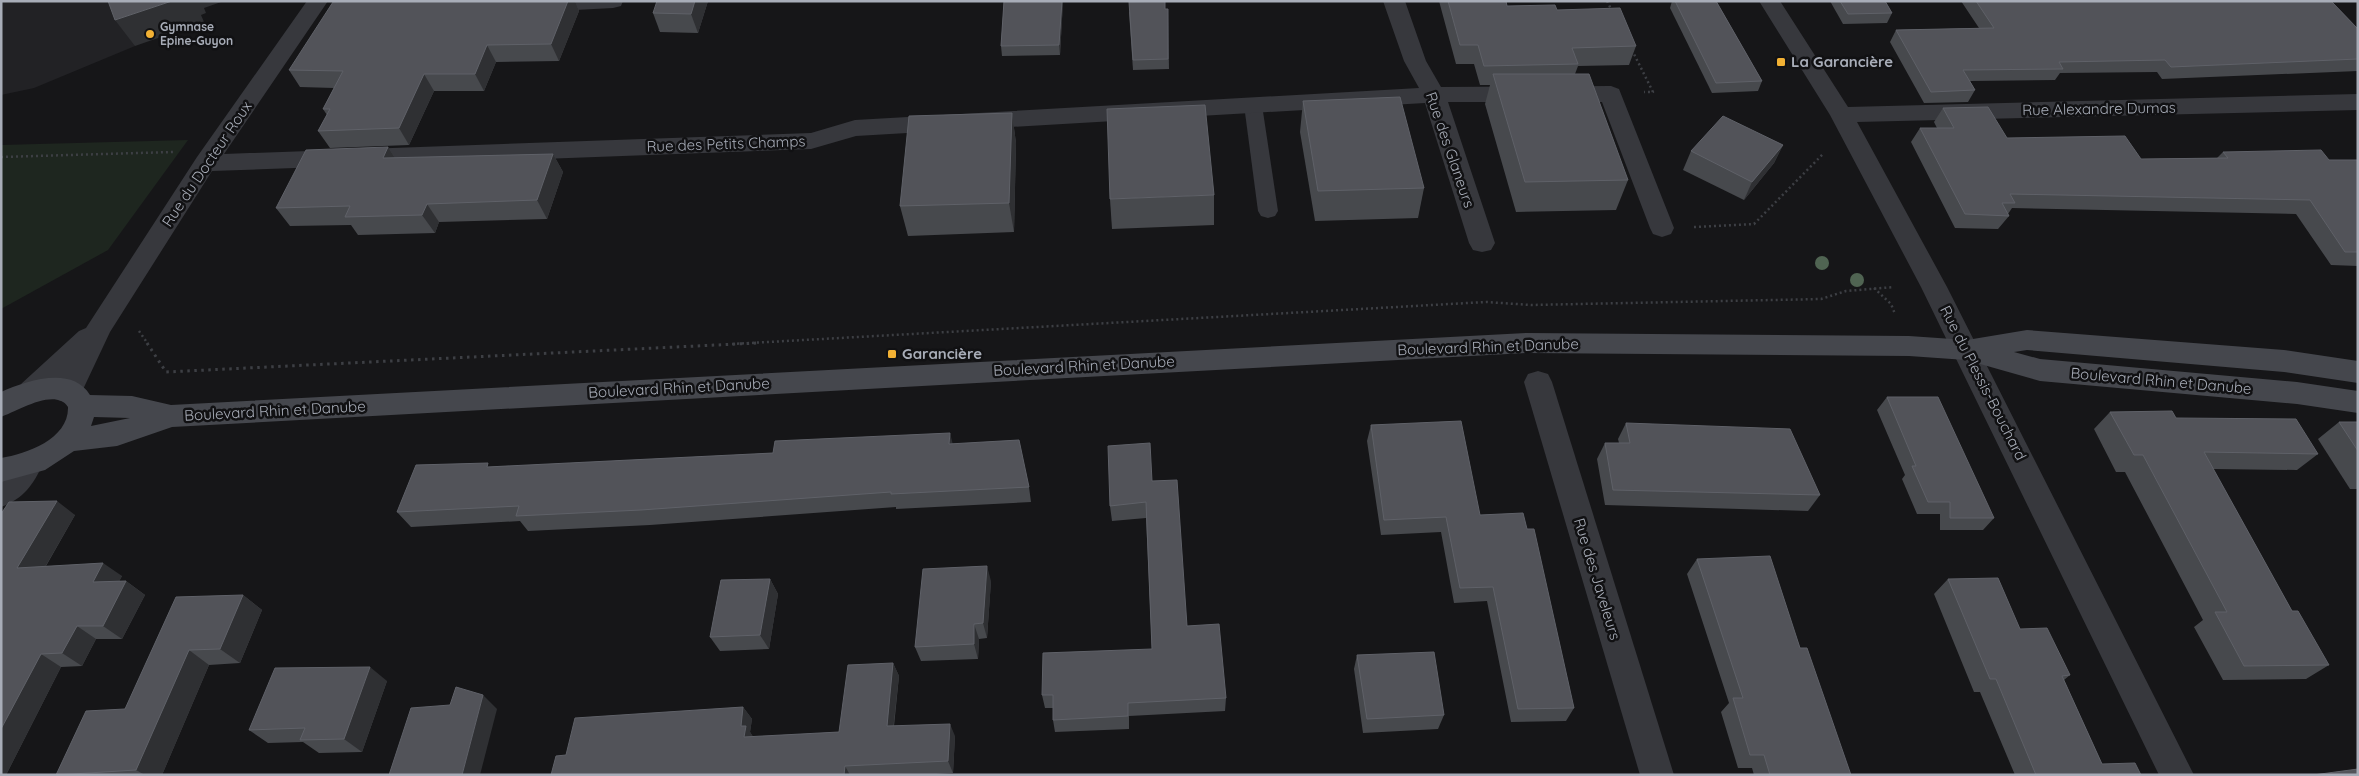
<svg xmlns="http://www.w3.org/2000/svg" width="2359" height="776" font-family="Quicksand,sans-serif">
  <rect width="100%" height="100%" fill="#161618"/>
  <path fill="#222225" d="M1,1H118L135,46L34,88L1,95Z"/>
  <path fill="#1e261f" d="M188,140L108,250L1,309V145Z"/>
  <g fill="none" stroke-linecap="round" stroke-linejoin="round">
    <g stroke="#3d3f44" stroke-width="2.5" stroke-dasharray="2 3" stroke-linecap="butt">
      <path d="M1607,1L1612,11"/>
      <path d="M1632,50L1653,92H1644"/>
      <path d="M1,157L173,152"/>
      <path d="M1694,227L1754,224L1823,154"/>
      <path d="M1874,288L1891,304L1895,314"/>
      <path d="M139,331L148,344"/>
      <path d="M732,344L1486,302L1531,305L1821,299L1846,291L1894,287"/>
    </g>
    <path stroke="#3d3f44" stroke-width="3" stroke-dasharray="2.5 4.5" stroke-linecap="butt" d="M147,343L166,372L757,343"/>
    <path fill="#37383d" fill-rule="evenodd" d="M1253,99L1260,101L1262,105L1278,211L1275,216L1268,218L1261,216L1258,211L1244,105L1246,101Z"/>
    <g fill="#37383d" fill-rule="evenodd">
      <path d="M307,1H328L224,154L811,133L855,120L1419,88L1404,61L1383,1H1405L1426,61L1441,87L1611,86L1619,89L1674,228L1671,234L1662,237L1653,234L1650,228L1602,102H1448L1495,243L1491,250L1482,252L1473,250L1469,243L1425,103L856,136L811,149L212,171L110,332L78,400L68,403L58,400L54,392L59,382C47,394 39,406 21,400L17,392L21,384L79,331L86,328L197,157Z"/>
      <path d="M529,1H623L621,6L613,8L537,12L529,10L526,5Z"/>
      <path d="M1759,1H1780L1848,107L2358,94V110L1857,122L1947,287L2194,775H2159L1921,287L1830,115Z"/>
      <path d="M1538,371L1548,374L1552,382L1674,775H1640L1524,382L1528,374Z"/>
      <path d="M29,452L39,456L43,464C33,485 23,499 1,507V480L19,456Z"/>
    </g>
    <path fill="#45474d" fill-rule="evenodd" d="M2027,330L2284,350L2358,361V383L2284,372L2027,350L2014,352L2040,359L2297,382L2358,391V413L2297,404L2040,381L1966,360L1909,356L1526,353L172,427L117,446L74,451L45,470L1,482V458C27,454 69,439 68,407C55,387 16,412 1,417V392C26,381 72,365 90,395L132,396L171,405L1526,333L1909,336L1967,340ZM94,417L130,418L91,426Z"/>
  </g>
  <g fill="#506452">
    <circle cx="1822" cy="263" r="7"/>
    <circle cx="1857" cy="280" r="7"/>
  </g>
  <g fill="#47494d">
    <path d="M350,1H575L579,11L559,61L496,62L484,91H434L409,145L330,148L318,131L327,115L323,109L334,88L300,87L289,70Z"/>
    <path d="M708,1L698,33L660,32L653,13Z"/>
    <path d="M1004,1H1063L1060,55L1002,56L1001,46Z"/>
    <path d="M1439,1H1506L1507,6L1557,10L1636,46L1629,65L1578,66L1575,74L1628,180L1616,210L1516,212L1485,104L1490,85H1480L1474,64H1456Z"/>
    <path d="M1672,1H1716L1762,81L1758,91L1712,93L1670,8Z"/>
    <path d="M1830,1H1885L1892,13L1887,23L1843,24Z"/>
    <path d="M1961,1H2331L2358,29V71L2162,79L2157,72L2060,73L2055,80L1970,81L1975,90L1968,102L1924,103L1890,42L1896,30L1979,28Z"/>
    <path d="M1168,9L1169,69L1133,70L1129,12Z"/>
    <path d="M1303,101L1424,188L1418,218L1315,221L1300,132Z"/>
    <path d="M1943,108L2007,138L2141,159L2217,158L2223,152L2329,160H2358V266L2331,265L2296,214L2012,208L2008,214L2009,216L1998,229L1955,228L1911,142L1920,128H1937L1934,122Z"/>
    <path d="M1012,113L1016,143L1014,232L908,236L900,206Z"/>
    <path d="M1783,145L1774,163L1744,200L1683,170L1691,151Z"/>
    <path d="M388,147L395,158L553,154L563,172L547,219L439,222L435,233L358,235L351,225L290,226L276,208Z"/>
    <path d="M1214,195V225L1112,229L1110,199Z"/>
    <path d="M1887,397L1994,518L1983,530H1940V514H1917L1902,479L1905,475L1877,410Z"/>
    <path d="M2110,412L2176,418L2318,454L2297,470L2213,469L2292,611L2329,665L2306,679L2223,680L2194,627L2203,620L2125,472H2116L2094,429Z"/>
    <path d="M2339,422H2358V489H2350L2318,439Z"/>
    <path d="M1626,423L1820,495L1808,511L1605,505L1597,459L1605,443H1619L1618,439Z"/>
    <path d="M1371,425L1480,515L1574,708L1566,721L1511,722L1487,601L1454,603L1441,532L1381,535L1367,441Z"/>
    <path d="M952,444L1029,487L1031,502L896,509V507L650,525L528,531L520,521L411,527L397,512L491,467Z"/>
    <path d="M1152,481L1187,626L1226,698L1225,711L1129,716V729L1055,732L1053,720V708H1045L1042,695L1152,649L1146,518L1112,521L1110,506Z"/>
    <path d="M9,502L75,515L46,566L122,576L119,581H126L145,595L122,639H96L82,666L61,667L6,775Z"/>
    <path d="M1697,559L1800,648L1851,775H1754L1752,768H1738L1721,712L1729,703L1687,574Z"/>
    <path d="M770,579L778,594L769,649L720,651L710,637Z"/>
    <path d="M1948,579L2020,629L2070,675L2064,680L2102,764L2141,775H2015L1980,692H1974L1934,594Z"/>
    <path d="M991,581L987,638L979,639L978,659L921,661L915,647Z"/>
    <path d="M243,595L262,610L240,663L209,665L162,775H56Z"/>
    <path d="M1357,655L1444,715L1438,729L1363,733L1354,669Z"/>
    <path d="M893,663L899,676L894,726L955,736L953,773L920,775H551L566,755L743,707L752,719L750,732L753,737L839,732Z"/>
    <path d="M387,681L362,752L319,753L303,742L268,743L249,730Z"/>
  </g>
  <g fill="#2f3033">
    <path d="M172,1H224L204,8L206,13L201,15L204,22L135,46L115,20Z"/>
    <path d="M568,1H575L579,11L559,61L551,44Z"/>
    <path d="M695,1H708L698,33L691,14Z"/>
    <path d="M1062,1H1063L1060,55L1059,45Z"/>
    <path d="M487,45L496,62L484,91L475,74Z"/>
    <path d="M424,74L434,91L409,145L399,128Z"/>
    <path d="M1012,113L1016,143L1014,232L1009,203Z"/>
    <path d="M1783,145L1774,163L1744,200L1752,182Z"/>
    <path d="M388,147L400,166L383,158Z"/>
    <path d="M553,154L563,172L547,219L537,200Z"/>
    <path d="M427,204L439,222L435,233L422,215Z"/>
    <path d="M950,433L954,449L949,444Z"/>
    <path d="M57,501L75,515L37,581L17,568Z"/>
    <path d="M103,563L122,576L112,596L93,582Z"/>
    <path d="M987,566L991,581L987,638L983,623Z"/>
    <path d="M770,579L778,594L769,649L760,635Z"/>
    <path d="M126,581L145,595L122,639L103,626Z"/>
    <path d="M243,595L262,610L240,663L220,649Z"/>
    <path d="M974,624L979,639L978,659L974,644Z"/>
    <path d="M77,626L96,639L82,666L62,653Z"/>
    <path d="M189,650L209,665L162,775H145L136,770Z"/>
    <path d="M41,654L61,667L6,775H1V729Z"/>
    <path d="M893,663L899,676L892,739L887,726Z"/>
    <path d="M370,667L387,681L362,752L344,739Z"/>
    <path d="M483,695L497,709L480,775H462Z"/>
    <path d="M743,707L752,719L750,732L754,738L744,737L741,726Z"/>
    <path d="M950,724L955,736L953,773L948,761Z"/>
    <path d="M845,766L850,775H844Z"/>
  </g>
  <g fill="#525359" stroke="#5f6168">
    <path d="M108,1H172L115,20Z"/>
    <path d="M350,1H568L551,44L487,45L475,74H424L399,128L318,131L330,109H323L343,71L289,70L333,2Z"/>
    <path d="M657,1H695L691,14L653,13Z"/>
    <path d="M1004,1H1062L1059,45L1001,46Z"/>
    <path d="M1165,1V9H1168V59L1133,60L1129,2Z"/>
    <path d="M1448,1H1506L1507,6L1555,5L1557,10L1620,8L1636,46L1572,48L1578,64L1484,66L1478,45H1460Z"/>
    <path d="M1675,1H1716L1762,81L1716,83Z"/>
    <path d="M1840,1H1885L1892,13L1848,14Z"/>
    <path d="M1976,1H2331L2358,29V59L2171,67L2165,60L2059,62L2063,69L1963,70L1975,90L1931,92L1896,30L1994,28Z"/>
    <path d="M1493,74H1589L1628,180L1525,182Z"/>
    <path d="M1400,97L1424,188L1318,191L1303,101Z"/>
    <path d="M1205,105L1214,195L1110,199L1107,109Z"/>
    <path d="M1988,107L2007,138L2125,136L2141,159L2228,158L2223,152L2321,150L2329,160H2358V252H2345L2310,200L2010,194L2015,203H2002L2009,216L1965,214L1920,128H1954L1943,108Z"/>
    <path d="M1012,113L1009,203L900,206L909,116Z"/>
    <path d="M1723,116L1783,145L1752,182L1691,151Z"/>
    <path d="M388,147L383,158L553,154L537,200L427,204L422,215L345,217L350,206L276,208L306,150Z"/>
    <path d="M1887,397H1938L1994,518H1950V502H1928L1912,466H1916Z"/>
    <path d="M2172,411L2176,418L2296,419L2318,454L2204,452L2292,611H2298L2329,665L2244,666L2215,612H2227L2143,455H2134L2110,412Z"/>
    <path d="M1461,421L1480,515L1523,513L1527,529H1534L1574,708L1518,709L1493,587L1460,588L1446,517L1384,520L1371,425Z"/>
    <path d="M2339,422H2358V451Z"/>
    <path d="M1626,423L1790,429L1820,495L1613,490L1605,443H1630Z"/>
    <path d="M950,433L949,444L1019,440L1029,487L891,494V492L641,510L516,516L519,506L397,512L416,465L488,463L487,467L773,453L775,441Z"/>
    <path d="M1150,443L1152,481L1177,480L1187,626L1219,624L1226,698L1128,703V716L1053,720V695H1042L1043,653L1152,649L1146,502L1110,506L1108,446Z"/>
    <path d="M57,501L17,568L103,563L93,582L126,581L103,626H77L62,653L41,654L1,729V514L9,502Z"/>
    <path d="M1770,556L1800,648H1807L1851,775H1770L1764,755H1750L1733,698H1743L1697,559Z"/>
    <path d="M987,566L983,623L974,624V644L915,647L923,569Z"/>
    <path d="M1998,578L2020,629L2047,628L2070,675L2062,676L2102,764L2135,763L2141,775H2036L1996,679H1990L1948,579Z"/>
    <path d="M770,579L760,635L710,637L721,580Z"/>
    <path d="M243,595L220,649L189,650L136,770L56,775L86,711L125,709L176,597Z"/>
    <path d="M1434,652L1444,715L1367,719L1357,655Z"/>
    <path d="M893,663L887,726L950,724L948,761L845,766L844,775H551L556,756L566,755L575,718L743,707L741,726H746L744,737L839,732L848,665Z"/>
    <path d="M370,667L344,739L300,740L305,728L249,730L275,668Z"/>
    <path d="M456,687L483,695L462,775H389L411,708L450,705Z"/>
    <path d="M2358,769V775H2313Z"/>
  </g>
  <g fill="#f2b134" stroke="#111113" stroke-width="2">
    <circle cx="150" cy="34" r="5"/>
    <rect x="1776" y="57" width="10" height="10" rx="2.5"/>
    <rect x="887" y="349" width="10" height="10" rx="2.5"/>
  </g>
  <g text-anchor="middle" stroke-width="5" stroke-linejoin="round" paint-order="stroke">
    <g font-size="12" font-weight="bold" fill="#a8adb8" stroke="#111113" text-anchor="start">
      <text x="160" y="31">Gymnase<tspan x="160" dy="14">Epine-Guyon</tspan></text>
    </g>
    <g font-size="15" font-weight="bold" fill="#a8adb8" stroke="#111113" text-anchor="start">
      <text x="1791" y="67">La Garancière</text>
      <text x="902" y="359">Garancière</text>
    </g>
    <g font-size="15" fill="#a8adb8" stroke="#111113">
      <text transform="translate(2099 109) rotate(-1)" y="5">Rue Alexandre Dumas</text>
      <text transform="translate(726 144) rotate(-2)" y="5">Rue des Petits Champs</text>
      <text transform="translate(1450 150) rotate(71)" y="5">Rue des Glaneurs</text>
      <text transform="translate(207 164) rotate(-56)" y="5">Rue du Docteur Roux</text>
      <text transform="translate(1488 347) rotate(-2)" y="5">Boulevard Rhin et Danube</text>
      <text transform="translate(1084 366) rotate(-3)" y="5">Boulevard Rhin et Danube</text>
      <text transform="translate(2161 381) rotate(5)" y="5">Boulevard Rhin et Danube</text>
      <text transform="translate(1983 383) rotate(63)" y="5">Rue du Plessis-Bouchard</text>
      <text transform="translate(679 388) rotate(-3)" y="5">Boulevard Rhin et Danube</text>
      <text transform="translate(275 411) rotate(-3)" y="5">Boulevard Rhin et Danube</text>
      <text transform="translate(1597 579) rotate(73)" y="5">Rue des Javeleurs</text>
    </g>
  </g>
  <rect width="2359" height="776" fill="none" stroke="#a8adb8" stroke-width="5"/>
</svg>
